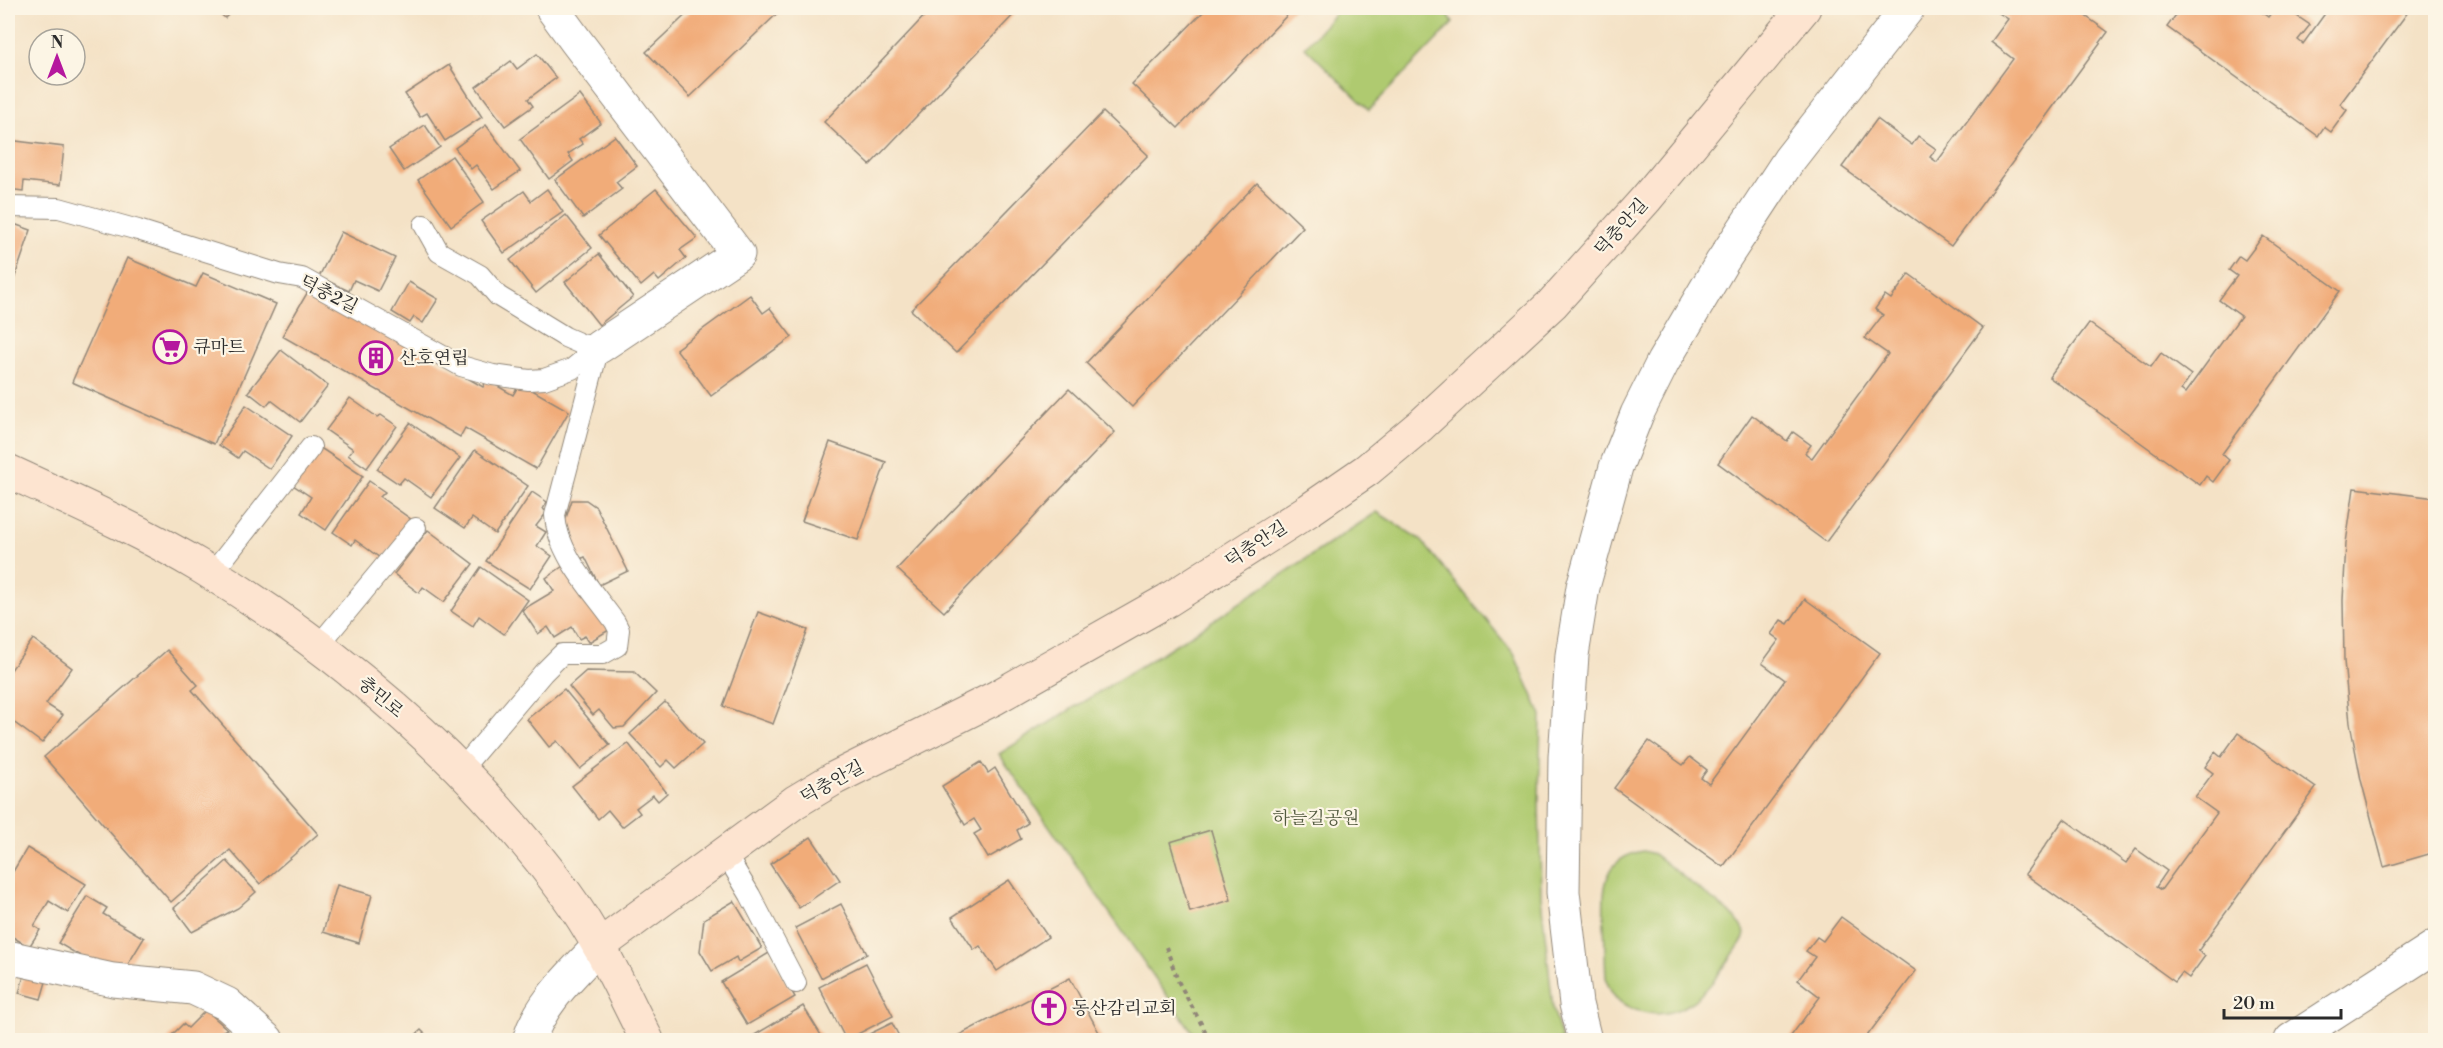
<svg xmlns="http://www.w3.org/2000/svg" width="2443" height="1048" font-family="'Libre Bodoni','Noto Serif KR',serif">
  <rect width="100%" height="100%" fill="#fcf5e5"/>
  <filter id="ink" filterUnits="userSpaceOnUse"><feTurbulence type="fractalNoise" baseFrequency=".0167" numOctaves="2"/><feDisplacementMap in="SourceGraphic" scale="12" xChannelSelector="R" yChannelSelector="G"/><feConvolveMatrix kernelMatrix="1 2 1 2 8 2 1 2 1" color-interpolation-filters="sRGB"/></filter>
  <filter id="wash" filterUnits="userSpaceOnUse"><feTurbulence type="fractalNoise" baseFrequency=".008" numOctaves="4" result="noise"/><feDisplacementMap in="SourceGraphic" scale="24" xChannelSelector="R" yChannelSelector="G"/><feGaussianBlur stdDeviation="1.35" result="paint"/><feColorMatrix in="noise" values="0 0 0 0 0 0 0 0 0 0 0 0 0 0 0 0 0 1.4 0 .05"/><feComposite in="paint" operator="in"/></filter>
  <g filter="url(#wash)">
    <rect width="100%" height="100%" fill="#f4e2c6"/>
    <g fill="#afca70" stroke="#6d7a4e" stroke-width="1.5">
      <path d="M1340,8H1444L1453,23L1369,110L1305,47Z"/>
      <path d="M1377,512L1421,540L1514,654L1541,715L1539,801L1541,897L1553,1008L1562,1040H1198L999,754L1194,633Z"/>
      <path d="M1643,851L1654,854L1736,918L1745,934L1743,940C1716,977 1690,1028 1636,1010C1619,1004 1610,995 1606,978C1605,960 1605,943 1604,925C1603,891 1601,858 1643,851Z"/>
    </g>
    <g id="blocks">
      <g fill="#f1ac79">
        <path d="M214,8H235L225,18Z"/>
        <path d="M693,8H783L690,97L646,52Z"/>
        <path d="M932,8H1020L870,165L824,122Z"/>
        <path d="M1207,8H1294L1178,128L1132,84Z"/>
        <path d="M2003,8H2074L2108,32L1951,246L1842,167L1877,119L1912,145L1918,136L1936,149L1930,157L1937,162L2013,59L1991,42L2008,19L1999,13Z"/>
        <path d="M2181,8H2256L2268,17L2275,8H2285L2310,25L2298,40L2303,44L2329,8H2411L2340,104L2347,110L2331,132L2324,127L2318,136L2167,27Z"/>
        <path d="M537,54L556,78L528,99L533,106L505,126L476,87L511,61L517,69Z"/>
        <path d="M449,65L482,117L445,141L427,113L420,117L405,94Z"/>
        <path d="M580,95L601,123L579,139L583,144L568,154L573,161L549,179L520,139Z"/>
        <path d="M1103,112L1148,155L956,353L911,310Z"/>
        <path d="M425,125L440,147L404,171L389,149Z"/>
        <path d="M486,125L520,171L494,189L476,165L471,169L455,148Z"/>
        <path d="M615,136L637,166L616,182L622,189L583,218L555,180Z"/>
        <path d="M8,140L64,147L60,185L24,181L23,191L8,189Z"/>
        <path d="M452,156L484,202L451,226L418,180Z"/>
        <path d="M1257,183L1303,227L1132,407L1086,363Z"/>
        <path d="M547,189L563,212L504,253L481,221L524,191L531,201Z"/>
        <path d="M656,189L697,238L680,250L686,258L659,281L654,275L641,286L599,235Z"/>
        <path d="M566,215L592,248L536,293L510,260Z"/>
        <path d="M11,223L31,230L8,297V224Z"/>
        <path d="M341,232L395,258L378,291L354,280L349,291L319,277Z"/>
        <path d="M2263,236L2340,291L2222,454L2229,460L2213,482L2206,476L2200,485L2049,377L2089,323L2151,367L2161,353L2191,375L2181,390L2185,393L2241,316L2219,300L2237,276L2229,270L2239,256L2245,260Z"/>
        <path d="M599,254L633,297L599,325L565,282Z"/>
        <path d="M127,258L196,287L203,273L276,304L214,444L72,382Z"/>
        <path d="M1909,274L1983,328L1826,542L1718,463L1752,415L1787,441L1793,432L1811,445L1805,453L1812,458L1888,354L1865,338L1883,315L1875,309L1885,295L1891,299Z"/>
        <path d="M409,282L438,299L423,323L414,317L410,323L392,312Z"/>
        <path d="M310,288L483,387L487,380L513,395L520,383L569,411L536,469L465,428L460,437L282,336Z"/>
        <path d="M750,295L763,313L770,308L792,337L711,396L676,349Z"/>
        <path d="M281,350L328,386L300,422L271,400L266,406L248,392Z"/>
        <path d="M1069,389L1115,432L944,612L897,569Z"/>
        <path d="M350,398L377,417L381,415L397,426L367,468L348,455L353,449L326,430Z"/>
        <path d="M246,405L292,436L270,469L243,451L238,458L219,445Z"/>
        <path d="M410,423L460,458L431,497L404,478L399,484L377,469Z"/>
        <path d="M830,442L886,462L858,540L802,521Z"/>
        <path d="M319,447L363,476L326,530L301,513L311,497L293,485Z"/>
        <path d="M475,450L528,486L495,534L472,518L465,528L435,508Z"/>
        <path d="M369,481L385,492L380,497L412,520L383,560L355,540L352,545L333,532Z"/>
        <path d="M2354,488L2436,498V852L2384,867L2361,780L2350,723L2344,661L2343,600L2346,543Z"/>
        <path d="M532,492L547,502L543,509L547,512L536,526L546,532L537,546L552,556L530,589L486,561Z"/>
        <path d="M572,500H586L596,507L628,571L599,585L585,557L580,559L564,524Z"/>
        <path d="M428,530L473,564L444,602L423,587L419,593L394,574Z"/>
        <path d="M566,564L609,630L589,642L585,636L579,639L572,627L555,638L548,627L538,634L522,610L554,591L546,578Z"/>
        <path d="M481,567L528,600L504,634L479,616L473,626L451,611Z"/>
        <path d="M1805,599L1880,653L1723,867L1614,788L1649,741L1683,765L1690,757L1707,770L1701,778L1709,784L1785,680L1762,663L1779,640L1771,634L1781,620L1788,624Z"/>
        <path d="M758,612L808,630L773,724L723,706Z"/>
        <path d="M33,639L72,668L46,704L63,715L42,743L8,718V674Z"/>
        <path d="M167,650L198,685L192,690L318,834L260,884L230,850L171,902L44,757Z"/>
        <path d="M586,671L634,672L656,693L624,727L614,728L599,710L593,715L569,686Z"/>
        <path d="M564,689L610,745L580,769L557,741L549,747L527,719Z"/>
        <path d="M665,702L703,744L676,768L668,760L661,767L630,734Z"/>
        <path d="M2238,733L2316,788L2198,951L2205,956L2189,978L2182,973L2175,982L2025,874L2064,819L2126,863L2136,849L2167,871L2156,887L2161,890L2217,813L2195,797L2213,773L2205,767L2215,752L2221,757Z"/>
        <path d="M628,743L667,793L658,801L653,795L636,808L640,813L622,827L608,810L598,819L572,786Z"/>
        <path d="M981,762L988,773L995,768L1028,823L1017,830L1021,839L988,858L974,834L981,830L974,819L965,825L942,786Z"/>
        <path d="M1211,830L1231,900L1190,912L1170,842Z"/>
        <path d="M811,837L840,880L799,908L770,864Z"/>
        <path d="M27,848L86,884L68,913L49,901L34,926L40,930L29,947L8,934V880Z"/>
        <path d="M227,861L256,892L238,908L192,932L174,908Z"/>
        <path d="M1009,880L1048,937L997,971L980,946L974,950L952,917Z"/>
        <path d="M337,885L372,895L359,943L323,932Z"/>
        <path d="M87,896L107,908L103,914L144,938L127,966L94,964L58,943Z"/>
        <path d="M734,901L762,948L738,962L736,957L712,971L700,951L704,919Z"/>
        <path d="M841,904L867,954L821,978L795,928Z"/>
        <path d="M1841,917L1916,971L1864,1040H1788L1820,997L1798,980L1815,957L1806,951L1817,937L1823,941Z"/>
        <path d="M769,953L795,997L747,1025L721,982Z"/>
        <path d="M866,963L893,1016L846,1040L819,987Z"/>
        <path d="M24,976L46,982L41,999L19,993Z"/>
        <path d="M1070,978L1103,1040H957L955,1037Z"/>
        <path d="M803,1006L824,1040H756L753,1036Z"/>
        <path d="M206,1010L227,1029L221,1032L230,1040H167L183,1024L188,1028Z"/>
        <path d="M892,1023L901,1040H857Z"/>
        <path d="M421,1030L431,1040H410Z"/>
      </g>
    </g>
  </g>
  <g filter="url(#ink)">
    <use href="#blocks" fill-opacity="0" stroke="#908678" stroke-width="1.5"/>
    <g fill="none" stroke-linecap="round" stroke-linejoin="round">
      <g stroke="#908678" stroke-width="22">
        <g id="lane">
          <path d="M8,207L59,208L138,230L279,274L302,278L461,366L493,375L529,380L544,379L572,369L599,347"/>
          <path d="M424,225L439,252L480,275L498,296L565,337L581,344L599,347"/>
          <path d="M212,574L311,447"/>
          <path d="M319,645L416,528"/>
          <path d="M460,771L543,673L562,654H603L617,646L619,630L615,622C593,591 557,554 555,515L599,347"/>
          <path d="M725,853L750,895L796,983"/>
        </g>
      </g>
      <g stroke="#908678" stroke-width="35">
        <g id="street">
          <path d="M552,8L576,41L738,254L599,347"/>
          <path d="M8,957L113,980L193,988L227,1004L267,1040"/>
          <path d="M529,1040C541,1002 572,975 599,946"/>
          <path d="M1585,1040L1576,1004L1563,892L1565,757L1572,655L1583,587L1616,467L1637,414L1663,362L1722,262L1789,160L1908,8"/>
          <path d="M2291,1040L2436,946"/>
        </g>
      </g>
      <g stroke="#908678" stroke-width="35">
        <g id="secondary">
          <path d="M8,471C73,501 141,531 203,568C342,653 469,761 566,894C599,939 622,991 647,1040"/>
          <path d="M599,946L795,802L835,778L995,698L1168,600L1309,510L1367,470L1421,425L1552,304L1646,199L1804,8"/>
        </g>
      </g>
      <path stroke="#908678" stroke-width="4" stroke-dasharray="4.5 4.5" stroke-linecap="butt" d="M1166,947L1178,981L1210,1040"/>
      <use href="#lane" stroke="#fff" stroke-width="20"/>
      <use href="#street" stroke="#fff" stroke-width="33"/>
      <use href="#secondary" stroke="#fde4d0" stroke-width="33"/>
    </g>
  </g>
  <defs>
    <g id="supermarket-ring" transform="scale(1.725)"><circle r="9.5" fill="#fcf5e5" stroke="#b5179e" stroke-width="1.5"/><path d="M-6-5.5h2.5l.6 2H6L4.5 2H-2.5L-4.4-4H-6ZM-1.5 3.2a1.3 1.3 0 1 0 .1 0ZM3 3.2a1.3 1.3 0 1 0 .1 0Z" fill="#b5179e"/></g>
    <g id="building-ring" transform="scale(1.725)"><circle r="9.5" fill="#fcf5e5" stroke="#b5179e" stroke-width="1.5"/><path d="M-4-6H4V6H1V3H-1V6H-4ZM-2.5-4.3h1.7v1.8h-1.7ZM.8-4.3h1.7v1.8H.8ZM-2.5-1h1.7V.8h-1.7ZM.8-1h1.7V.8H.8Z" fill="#b5179e"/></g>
    <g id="church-ring" transform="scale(1.725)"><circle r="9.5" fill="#fcf5e5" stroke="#b5179e" stroke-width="1.5"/><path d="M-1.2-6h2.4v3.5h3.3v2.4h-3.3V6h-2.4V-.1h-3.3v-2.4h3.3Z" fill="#b5179e"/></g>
  </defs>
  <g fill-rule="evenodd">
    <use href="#supermarket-ring" x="170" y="347"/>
    <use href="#building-ring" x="376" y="358"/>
    <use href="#church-ring" x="1049" y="1008"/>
  </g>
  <g text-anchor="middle" stroke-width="4.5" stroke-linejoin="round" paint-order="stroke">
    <g font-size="18" fill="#2b2b2b" stroke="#fcf5e5">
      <text transform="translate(1621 227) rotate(-48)" y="6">덕충안길</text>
      <text transform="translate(329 294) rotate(27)" y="6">덕충2길</text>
      <text transform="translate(1256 544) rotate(-33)" y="6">덕충안길</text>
      <text transform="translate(381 697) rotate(40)" y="6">충민로</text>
      <text transform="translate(832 782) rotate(-29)" y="6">덕충안길</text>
    </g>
    <g font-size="18" fill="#2b2b2b" stroke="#fcf5e5" text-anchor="start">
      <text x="193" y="353">큐마트</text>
      <text x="399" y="364">산호연립</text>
      <text x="1072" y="1014">동산감리교회</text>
    </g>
    <g font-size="18" fill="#535b40" stroke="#fcf5e5">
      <text x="1316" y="824">하늘길공원</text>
    </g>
  </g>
  <rect width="2443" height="1048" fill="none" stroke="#fcf5e5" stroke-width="30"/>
  <g transform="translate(57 57)"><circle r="28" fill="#fcf5e5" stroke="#a8a49b" stroke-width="1.5"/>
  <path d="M0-4.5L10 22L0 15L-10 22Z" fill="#b5179e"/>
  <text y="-9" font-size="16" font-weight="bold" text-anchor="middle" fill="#2b2b2b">N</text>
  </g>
  <path d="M2224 1009v9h117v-9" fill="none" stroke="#2b2b2b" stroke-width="3"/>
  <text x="2233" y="1009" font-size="18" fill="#2b2b2b" stroke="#fcf5e5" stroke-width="4.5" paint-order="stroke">20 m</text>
</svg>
